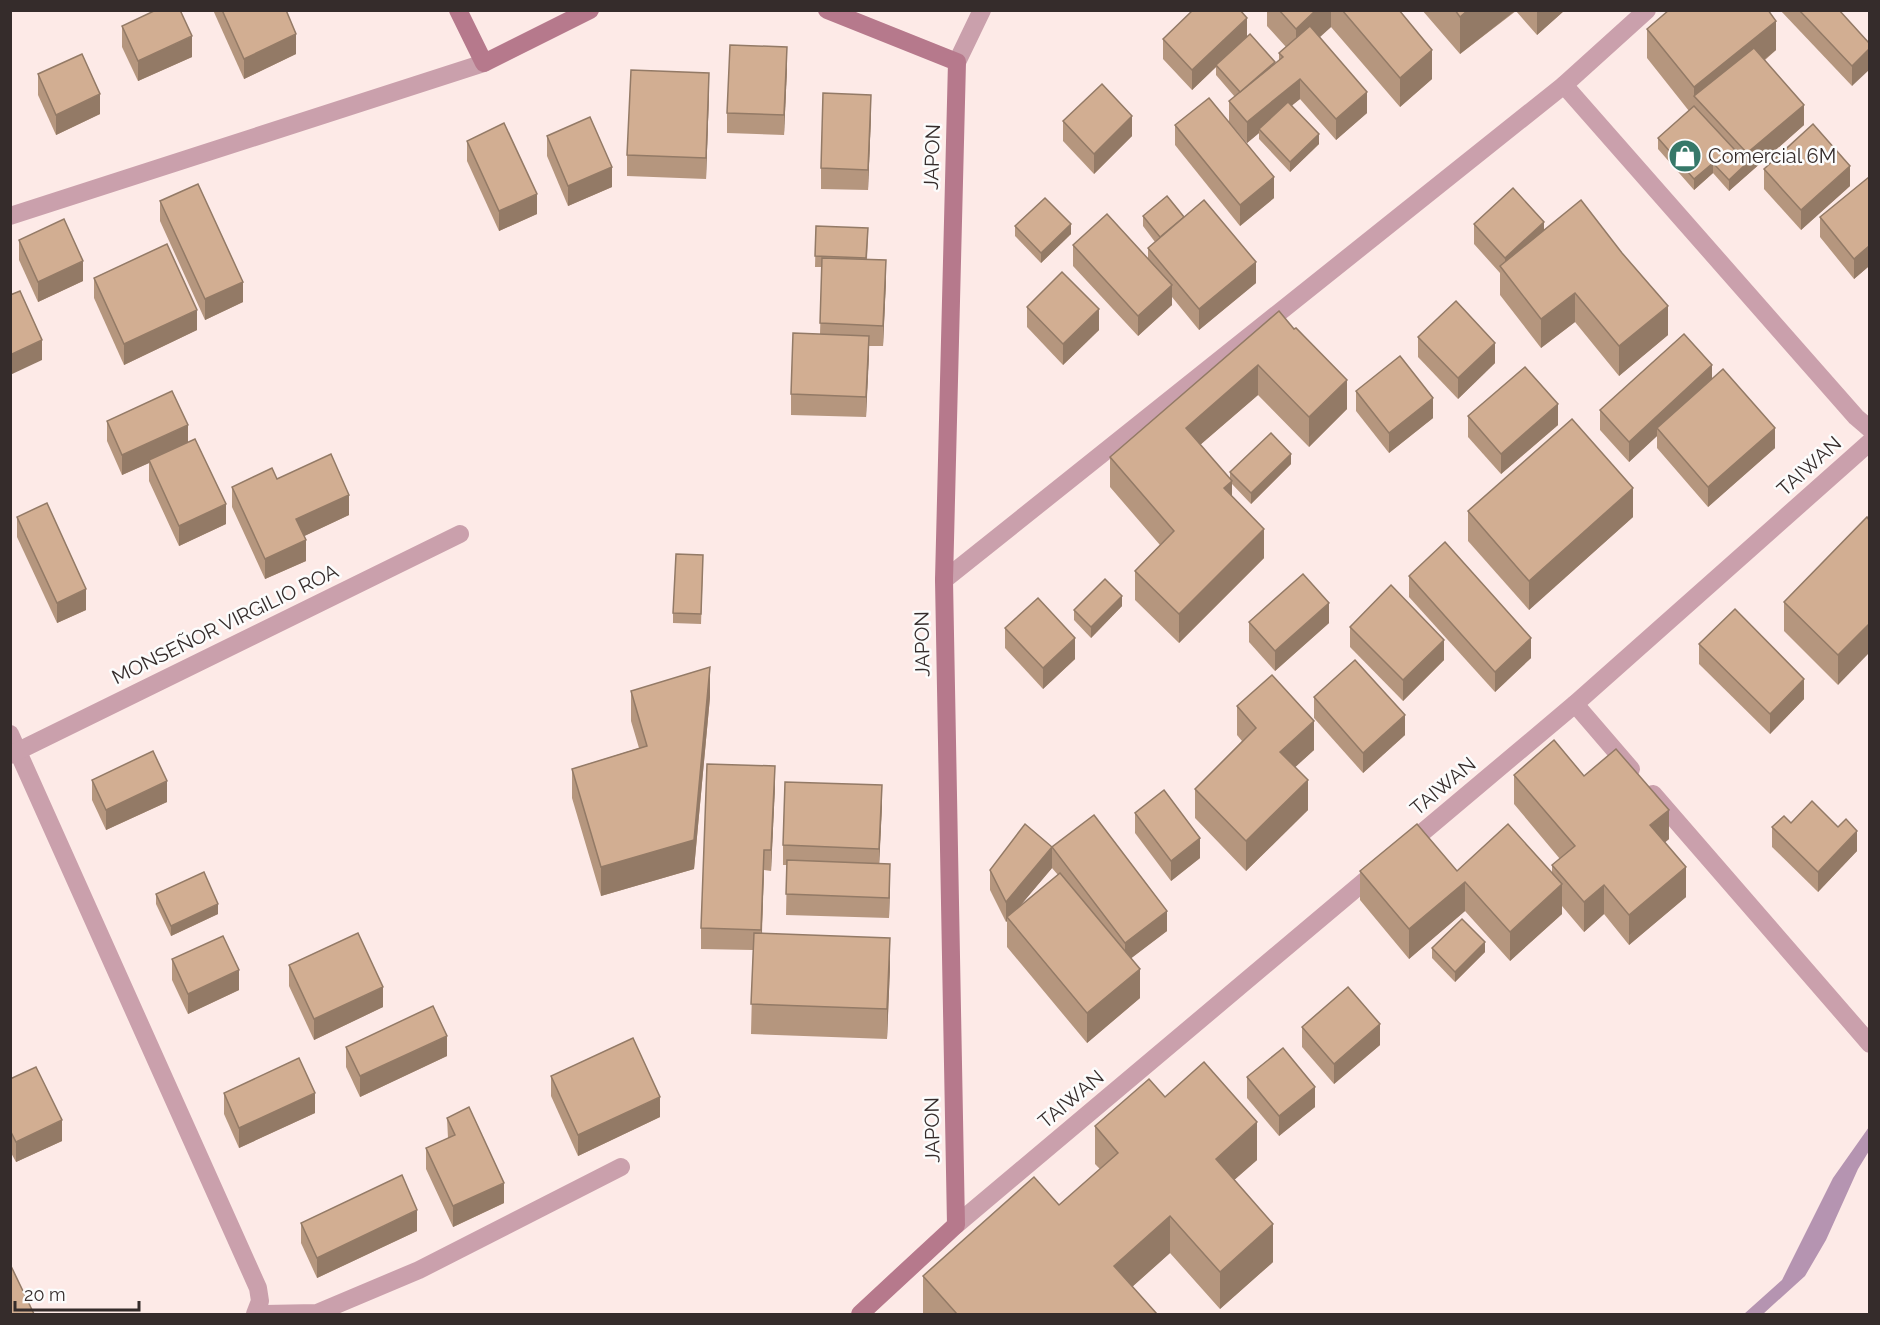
<svg xmlns="http://www.w3.org/2000/svg" width="1880" height="1325" font-family="Raleway,sans-serif">
  <rect width="100%" height="100%" fill="#fdeae7"/>
  <path fill="#b594b1" d="M1869,1127V1151L1858,1169L1826,1240L1805,1276L1763,1314H1744L1782,1280L1833,1178Z"/>
  <g fill="none" stroke-linecap="round" stroke-linejoin="round">
    <g stroke="#caa0ac" stroke-width="18">
      <path d="M957,62L982,10"/>
      <path d="M1564,85L1856,417L1870,429"/>
      <path d="M10,216L484,63"/>
      <path d="M944,580L1564,85L1647,10"/>
      <path d="M1575,704L1631,769"/>
      <path d="M10,734L258,1288L260,1301L255,1314"/>
      <path d="M10,755L460,534"/>
      <path d="M1653,794L1870,1044"/>
      <path d="M1405,847L1575,704L1870,442"/>
      <path d="M956,1225L1379,869"/>
      <path d="M264,1314L317,1313L419,1270L621,1167"/>
    </g>
    <g stroke="#b6798c" stroke-width="18">
      <path d="M458,10L484,63L590,10"/>
      <path d="M827,10L957,62L944,580L956,1225L860,1314"/>
    </g>
  </g>
  <g fill="#b5967e" fill-rule="evenodd">
    <path d="M213,10H286L296,54L244,79Z"/>
    <path d="M1267,10H1399L1432,79L1400,107L1331,27L1319,37L1367,113L1336,140L1300,99L1292,105L1319,144L1290,172L1259,139V133L1247,143L1229,122V101L1235,97L1216,75V67L1192,90L1163,59V39L1247,37L1275,64L1279,61V53L1286,47L1267,26Z"/>
    <path d="M1422,10H1565L1537,35L1516,11L1460,54Z"/>
    <path d="M1780,10H1839L1869,43L1852,86Z"/>
    <path d="M122,26L192,57L138,81L122,47Z"/>
    <path d="M1647,29L1776,50L1765,60L1804,125L1729,191L1713,173L1694,190L1658,149V138L1689,111L1647,58Z"/>
    <path d="M787,68L784,135L727,133V113Z"/>
    <path d="M38,74L100,114L56,135L38,95Z"/>
    <path d="M709,93L706,179L627,176V155Z"/>
    <path d="M871,115L868,190L821,189V168Z"/>
    <path d="M1063,121L1132,136L1094,174L1063,141Z"/>
    <path d="M1175,125L1274,198L1240,226L1175,145Z"/>
    <path d="M547,136L612,187L568,206L547,156Z"/>
    <path d="M467,141L537,214L499,231L467,161Z"/>
    <path d="M1764,169L1850,186L1801,230L1764,189Z"/>
    <path d="M1869,177V279L1868,278V267L1854,279L1820,237V217Z"/>
    <path d="M160,201L243,302L205,320L160,221Z"/>
    <path d="M1143,216L1184,217L1256,283L1199,330L1172,297V305L1138,336L1073,266V245L1148,259V248L1155,242L1143,226Z"/>
    <path d="M1474,224L1544,231L1668,335L1619,376L1575,322L1541,348L1500,295V273L1474,244Z"/>
    <path d="M816,226L868,239L867,259L886,280L883,346H869L866,417L791,415V394L820,334L822,267H815Z"/>
    <path d="M1015,226L1071,234L1041,263L1015,236Z"/>
    <path d="M19,240L83,281L38,302L19,260Z"/>
    <path d="M94,278L197,330L124,365L94,298Z"/>
    <path d="M1027,307L1099,330L1063,365L1027,327Z"/>
    <path d="M1279,311L1347,409L1309,447L1258,395L1200,445L1230,479V472L1291,464L1251,504L1232,484V496L1264,558L1179,643L1135,600V571L1160,545L1110,487V457Z"/>
    <path d="M1418,337L1495,363L1458,399L1418,357Z"/>
    <path d="M1712,378L1775,448L1708,507L1657,448V436L1629,462L1600,430V410Z"/>
    <path d="M1356,391L1433,418L1389,453L1356,411Z"/>
    <path d="M1468,416L1558,425L1501,474L1468,437Z"/>
    <path d="M107,421L188,443L226,524L179,546L149,481V463L122,475L107,441Z"/>
    <path d="M277,479L349,515L304,536L306,561L265,579L232,507V487Z"/>
    <path d="M1468,511L1633,517L1529,610L1468,541Z"/>
    <path d="M17,517L86,610L57,623L17,537Z"/>
    <path d="M1867,517L1838,685L1784,631V602Z"/>
    <path d="M703,566L701,624L673,623V613Z"/>
    <path d="M1409,576L1531,658L1495,692L1409,597Z"/>
    <path d="M1122,606L1091,638L1074,620V610Z"/>
    <path d="M1249,622L1329,623L1275,671L1249,642Z"/>
    <path d="M1350,627L1444,660L1403,701L1350,647Z"/>
    <path d="M1005,628L1075,659L1043,689L1005,648Z"/>
    <path d="M1699,644L1804,699L1770,734L1699,664Z"/>
    <path d="M631,691L710,697L694,869L601,896L572,798V769L639,748L631,721Z"/>
    <path d="M1314,697L1405,735L1363,773L1314,718Z"/>
    <path d="M1237,706L1314,750L1295,767L1308,810L1246,871L1195,818V789L1242,741L1237,735Z"/>
    <path d="M1514,775L1584,776L1669,839L1665,842L1686,897L1629,945L1604,914L1584,932L1562,906V914L1510,961L1465,911L1409,959L1360,900V871L1552,873V865L1560,859L1514,804Z"/>
    <path d="M92,780L167,802L106,830L92,800Z"/>
    <path d="M775,786L771,871L764,870L762,933L890,967L887,1039L751,1034L753,950L701,949V928Z"/>
    <path d="M882,805L879,863L890,884L889,918L786,915L787,865H783V845Z"/>
    <path d="M1135,813L1200,858L1171,881L1135,833Z"/>
    <path d="M1791,823L1857,851L1818,892L1772,847V827Z"/>
    <path d="M1052,847L1167,931L1131,958L1140,998L1087,1043L1007,947V921L1006,922L990,890V870ZM1052,868L1058,875L1018,908Z"/>
    <path d="M156,894L218,914L171,936L156,904Z"/>
    <path d="M1432,948L1485,952L1455,982L1432,958Z"/>
    <path d="M172,959L239,990L188,1014L172,980Z"/>
    <path d="M289,965L383,1007L314,1040L289,986Z"/>
    <path d="M1302,1027L1380,1045L1334,1084L1302,1047Z"/>
    <path d="M346,1047L447,1056L360,1097L346,1067Z"/>
    <path d="M551,1076L660,1117L578,1156L551,1096Z"/>
    <path d="M1247,1077L1315,1107L1279,1136L1247,1098Z"/>
    <path d="M10,1079L62,1141L16,1162L10,1151Z"/>
    <path d="M224,1093L315,1113L239,1148L224,1114Z"/>
    <path d="M1165,1097L1257,1160L1234,1180L1273,1262L1220,1309L1170,1253L1132,1287L1156,1314H924L923,1313V1276L1059,1205L1100,1169L1095,1164V1126Z"/>
    <path d="M447,1118L504,1203L453,1227L426,1169V1148L448,1138Z"/>
    <path d="M301,1223L417,1231L317,1278L301,1243Z"/>
  </g>
  <g fill="#937a66">
    <path d="M1316,10H1331V27L1296,59V29Z"/>
    <path d="M1468,10H1516L1460,54V17Z"/>
    <path d="M1537,10H1565L1537,35Z"/>
    <path d="M1247,18V38L1216,65V67L1192,90V70Z"/>
    <path d="M1776,21V50L1705,108L1694,96V87Z"/>
    <path d="M296,34V54L244,79V59Z"/>
    <path d="M192,36V57L138,81V61Z"/>
    <path d="M787,47V68L784,135V115Z"/>
    <path d="M1869,49V70L1852,86V66Z"/>
    <path d="M1432,50V79L1400,107V78Z"/>
    <path d="M709,73V93L706,179V158Z"/>
    <path d="M1300,79V99L1261,131L1259,129V133L1247,143V122Z"/>
    <path d="M1367,92V113L1336,140V119Z"/>
    <path d="M100,94V114L56,135V115Z"/>
    <path d="M871,95V115L868,190V170Z"/>
    <path d="M1804,105V125L1729,191V180L1747,163V153Z"/>
    <path d="M1132,116V136L1094,174V154Z"/>
    <path d="M1319,134V144L1290,172V162Z"/>
    <path d="M1713,163V173L1694,190V179Z"/>
    <path d="M1850,166V186L1801,230V210Z"/>
    <path d="M612,167V187L568,206V186Z"/>
    <path d="M1274,177V198L1240,226V205Z"/>
    <path d="M537,194V214L499,231V211Z"/>
    <path d="M1544,222V243L1505,272V258Z"/>
    <path d="M1071,224V234L1041,263V253Z"/>
    <path d="M1869,246V259L1868,257V267L1854,279V259Z"/>
    <path d="M886,260V280L883,346V326Z"/>
    <path d="M83,261V281L38,302V282Z"/>
    <path d="M1256,262V283L1199,330V309Z"/>
    <path d="M243,282V302L205,320V299Z"/>
    <path d="M1172,285V305L1138,336V316Z"/>
    <path d="M1575,293V322L1541,348V319Z"/>
    <path d="M1668,306V335L1619,376V346Z"/>
    <path d="M1099,309V330L1063,365V344Z"/>
    <path d="M197,310V330L124,365V344Z"/>
    <path d="M869,336V356L866,417V397Z"/>
    <path d="M42,340V360L10,375V355Z"/>
    <path d="M1495,343V363L1458,399V378Z"/>
    <path d="M1258,365V395L1186,457V428Z"/>
    <path d="M1712,365V386L1657,428V436L1629,462V442Z"/>
    <path d="M1347,380V409L1309,447V417Z"/>
    <path d="M1433,398V418L1389,453V433Z"/>
    <path d="M1558,404V425L1501,474V454Z"/>
    <path d="M188,425V445L149,460V463L122,475V455Z"/>
    <path d="M1775,428V448L1708,507V487Z"/>
    <path d="M1291,454V464L1251,504V493Z"/>
    <path d="M1232,481V510L1224,488Z"/>
    <path d="M1633,488V517L1529,610V581Z"/>
    <path d="M349,495V515L296,540V519Z"/>
    <path d="M226,504V524L179,546V526Z"/>
    <path d="M1264,529V558L1179,643V614Z"/>
    <path d="M306,540V561L265,579V559Z"/>
    <path d="M86,589V610L57,623V603Z"/>
    <path d="M1122,596V606L1091,638V627Z"/>
    <path d="M1329,603V623L1275,671V651Z"/>
    <path d="M1869,624V653L1838,685V655Z"/>
    <path d="M1075,638V659L1043,689V668Z"/>
    <path d="M1531,638V658L1495,692V672Z"/>
    <path d="M1444,640V660L1403,701V680Z"/>
    <path d="M710,667V697L694,869L601,896V867Z"/>
    <path d="M1804,679V699L1770,734V714Z"/>
    <path d="M1405,715V735L1363,773V753Z"/>
    <path d="M1314,721V750L1280,781V752Z"/>
    <path d="M775,766V786L771,871V850Z"/>
    <path d="M1308,780V810L1246,871V841Z"/>
    <path d="M167,781V802L106,830V810Z"/>
    <path d="M882,785V805L879,869V849Z"/>
    <path d="M1669,810V839L1650,855V825Z"/>
    <path d="M1857,831V851L1818,892V872Z"/>
    <path d="M1200,838V858L1171,881V861Z"/>
    <path d="M1052,847V868L1009,919L1007,917V921L1006,922V902Z"/>
    <path d="M764,850V870L761,950V930Z"/>
    <path d="M890,864V884L889,918V898Z"/>
    <path d="M1686,867V897L1629,945V915Z"/>
    <path d="M1465,882V911L1409,959V929Z"/>
    <path d="M1562,884V914L1510,961V932Z"/>
    <path d="M1604,885V914L1584,932V902Z"/>
    <path d="M218,904V914L171,936V926Z"/>
    <path d="M1167,911V931L1125,963V943Z"/>
    <path d="M890,938V967L887,1039V1009Z"/>
    <path d="M1485,942V952L1455,982V972Z"/>
    <path d="M1140,969V998L1087,1043V1013Z"/>
    <path d="M239,970V990L188,1014V994Z"/>
    <path d="M383,987V1007L314,1040V1019Z"/>
    <path d="M1380,1024V1045L1334,1084V1064Z"/>
    <path d="M447,1036V1056L360,1097V1076Z"/>
    <path d="M1315,1087V1107L1279,1136V1116Z"/>
    <path d="M315,1093V1113L239,1148V1128Z"/>
    <path d="M660,1097V1117L578,1156V1135Z"/>
    <path d="M62,1120V1141L16,1162V1142Z"/>
    <path d="M1257,1122V1160L1216,1196V1159Z"/>
    <path d="M504,1183V1203L453,1227V1206Z"/>
    <path d="M417,1210V1231L317,1278V1258Z"/>
    <path d="M1170,1216V1253L1114,1303V1266Z"/>
    <path d="M1273,1224V1262L1220,1309V1272Z"/>
  </g>
  <g fill="#d2ae92" stroke="#937a66" stroke-width="1.5">
    <path d="M156,10H180L192,36L138,61L122,26Z"/>
    <path d="M222,10H286L296,34L244,59Z"/>
    <path d="M1193,10H1240L1247,18L1192,70L1163,39Z"/>
    <path d="M1279,10H1316L1296,29Z"/>
    <path d="M1342,10H1399L1432,50L1400,78Z"/>
    <path d="M1455,10H1468L1460,17Z"/>
    <path d="M1669,10H1768L1776,21L1694,87L1647,29Z"/>
    <path d="M1799,10H1839L1869,43V49L1852,66Z"/>
    <path d="M1310,26L1367,92L1336,119L1300,79L1247,122L1229,101L1283,57L1279,53Z"/>
    <path d="M1250,34L1275,62L1240,92L1216,65Z"/>
    <path d="M730,45L787,47L784,115L727,113Z"/>
    <path d="M1754,48L1804,105L1747,153L1694,96Z"/>
    <path d="M82,54L100,94L56,115L38,74Z"/>
    <path d="M631,70L709,73L706,158L627,155Z"/>
    <path d="M1102,84L1132,116L1094,154L1063,121Z"/>
    <path d="M823,93L871,95L868,170L821,168Z"/>
    <path d="M1209,98L1274,177L1240,205L1175,125Z"/>
    <path d="M1288,102L1319,134L1290,162L1259,129Z"/>
    <path d="M1694,106L1747,163L1729,180L1713,163L1694,179L1658,138Z"/>
    <path d="M590,117L612,167L568,186L547,136Z"/>
    <path d="M504,123L537,194L499,211L467,141Z"/>
    <path d="M1813,124L1850,166L1801,210L1764,169Z"/>
    <path d="M1869,177V246L1854,259L1820,217Z"/>
    <path d="M198,184L243,282L205,299L160,201Z"/>
    <path d="M1513,188L1544,222L1505,258L1474,224Z"/>
    <path d="M1167,196L1184,217L1160,237L1143,216Z"/>
    <path d="M1045,198L1071,224L1041,253L1015,226Z"/>
    <path d="M1204,200L1256,262L1199,309L1148,248Z"/>
    <path d="M1581,200L1622,253L1668,306L1619,346L1575,293L1541,319L1500,266Z"/>
    <path d="M1107,214L1172,285L1138,316L1073,245Z"/>
    <path d="M64,219L83,261L38,282L19,240Z"/>
    <path d="M816,226L868,228L866,258L815,256Z"/>
    <path d="M167,244L197,310L124,344L94,278Z"/>
    <path d="M822,258L886,260L883,326L820,323Z"/>
    <path d="M1062,272L1099,309L1063,344L1027,307Z"/>
    <path d="M20,291L42,340L10,355V295Z"/>
    <path d="M1456,301L1495,343L1458,378L1418,337Z"/>
    <path d="M1279,311L1294,329L1296,328L1347,380L1309,417L1258,365L1186,428L1232,481L1224,488L1264,529L1179,614L1135,571L1174,531L1110,457Z"/>
    <path d="M793,333L869,336L866,397L791,394Z"/>
    <path d="M1684,334L1712,365L1629,442L1600,410Z"/>
    <path d="M1400,356L1433,398L1389,433L1356,391Z"/>
    <path d="M1525,367L1558,404L1501,454L1468,416Z"/>
    <path d="M1723,369L1775,428L1708,487L1657,428Z"/>
    <path d="M172,391L188,425L122,455L107,421Z"/>
    <path d="M1572,419L1633,488L1529,581L1468,511Z"/>
    <path d="M1271,433L1291,454L1251,493L1230,472Z"/>
    <path d="M195,439L226,504L179,526L149,460Z"/>
    <path d="M331,454L349,495L296,519L306,540L265,559L232,487L272,468L277,479Z"/>
    <path d="M47,503L86,589L57,603L17,517Z"/>
    <path d="M1867,517L1869,520V624L1838,655L1784,602Z"/>
    <path d="M1445,542L1531,638L1495,672L1409,576Z"/>
    <path d="M676,554L703,555L701,614L673,613Z"/>
    <path d="M1303,574L1329,603L1275,651L1249,622Z"/>
    <path d="M1105,579L1122,596L1091,627L1074,610Z"/>
    <path d="M1391,585L1444,640L1403,680L1350,627Z"/>
    <path d="M1038,598L1075,638L1043,668L1005,628Z"/>
    <path d="M1735,609L1804,679L1770,714L1699,644Z"/>
    <path d="M1355,660L1405,715L1363,753L1314,697Z"/>
    <path d="M710,667L694,840L601,867L572,769L647,746L631,691Z"/>
    <path d="M1272,675L1314,721L1280,752L1308,780L1246,841L1195,789L1256,728L1237,706Z"/>
    <path d="M1554,740L1584,776L1616,749L1669,810L1650,825L1686,867L1629,915L1604,885L1584,902L1552,865L1575,846L1514,775Z"/>
    <path d="M153,751L167,781L106,810L92,780Z"/>
    <path d="M707,764L775,766L771,850H764L761,930L701,928Z"/>
    <path d="M785,782L882,785L879,849L783,845Z"/>
    <path d="M1164,790L1200,838L1171,861L1135,813Z"/>
    <path d="M1812,801L1838,827L1846,819L1857,831L1818,872L1772,827L1784,816L1791,823Z"/>
    <path d="M1094,815L1167,911L1125,943L1052,847Z"/>
    <path d="M1025,824L1052,847L1006,902L990,870Z"/>
    <path d="M1417,824L1457,871L1508,824L1562,884L1510,932L1465,882L1409,929L1360,871Z"/>
    <path d="M787,860L890,864L889,898L786,894Z"/>
    <path d="M204,872L218,904L171,926L156,894Z"/>
    <path d="M1060,873L1140,969L1087,1013L1007,917Z"/>
    <path d="M1462,919L1485,942L1455,972L1432,948Z"/>
    <path d="M358,933L383,987L314,1019L289,965Z"/>
    <path d="M754,933L890,938L887,1009L751,1004Z"/>
    <path d="M223,936L239,970L188,994L172,959Z"/>
    <path d="M1348,987L1380,1024L1334,1064L1302,1027Z"/>
    <path d="M433,1006L447,1036L360,1076L346,1047Z"/>
    <path d="M633,1038L660,1097L578,1135L551,1076Z"/>
    <path d="M1283,1048L1315,1087L1279,1116L1247,1077Z"/>
    <path d="M299,1058L315,1093L239,1128L224,1093Z"/>
    <path d="M1204,1062L1257,1122L1216,1159L1273,1224L1220,1272L1170,1216L1114,1266L1157,1314H957L923,1276L1034,1177L1059,1205L1118,1153L1095,1126L1149,1079L1165,1097Z"/>
    <path d="M36,1067L62,1120L16,1142L10,1130V1079Z"/>
    <path d="M469,1107L504,1183L453,1206L426,1148L455,1135L447,1118Z"/>
    <path d="M402,1175L417,1210L317,1258L301,1223Z"/>
    <path d="M10,1264L34,1314H10Z"/>
  </g>
  <defs>
    <g id="shop-disc" transform="scale(1.725)"><circle r="9.5" fill="#367869" stroke="#fcfcfc"/><path d="M-5-2.5h2.3a2.7 3.5 0 0 1 5.4 0H5L5.5 6h-11ZM-1.5-2.5h3a1.5 2.3 0 0 0-3 0Z" fill="#fff"/></g>
  </defs>
  <g fill-rule="evenodd">
    <use href="#shop-disc" x="1685" y="156"/>
  </g>
  <g text-anchor="middle" stroke-width="5" stroke-linejoin="round" paint-order="stroke">
    <g font-size="20" fill="#352c2b" stroke="#fcfcfc" text-anchor="start">
      <text x="1708" y="163">Comercial 6M</text>
    </g>
    <g font-size="20" fill="#352c2b" stroke="#fcfcfc">
      <text transform="translate(932 157) rotate(-88)" y="7">JAPON</text>
      <text transform="translate(1809 466) rotate(-42)" y="7">TAIWAN</text>
      <text transform="translate(225 624) rotate(-26)" y="7">MONSEÑOR VIRGILIO ROA</text>
      <text transform="translate(922 644) rotate(-91)" y="7">JAPON</text>
      <text transform="translate(1443 786) rotate(-40)" y="7">TAIWAN</text>
      <text transform="translate(1071 1099) rotate(-40)" y="7">TAIWAN</text>
      <text transform="translate(932 1130) rotate(-91)" y="7">JAPON</text>
    </g>
  </g>
  <rect width="1880" height="1325" fill="none" stroke="#352c2b" stroke-width="24"/>
  <path d="M15 1301v9h124v-9" fill="none" stroke="#352c2b" stroke-width="3"/>
  <text x="24" y="1301" font-size="18" fill="#352c2b" stroke="#fcfcfc" stroke-width="4.5" paint-order="stroke">20 m</text>
</svg>
